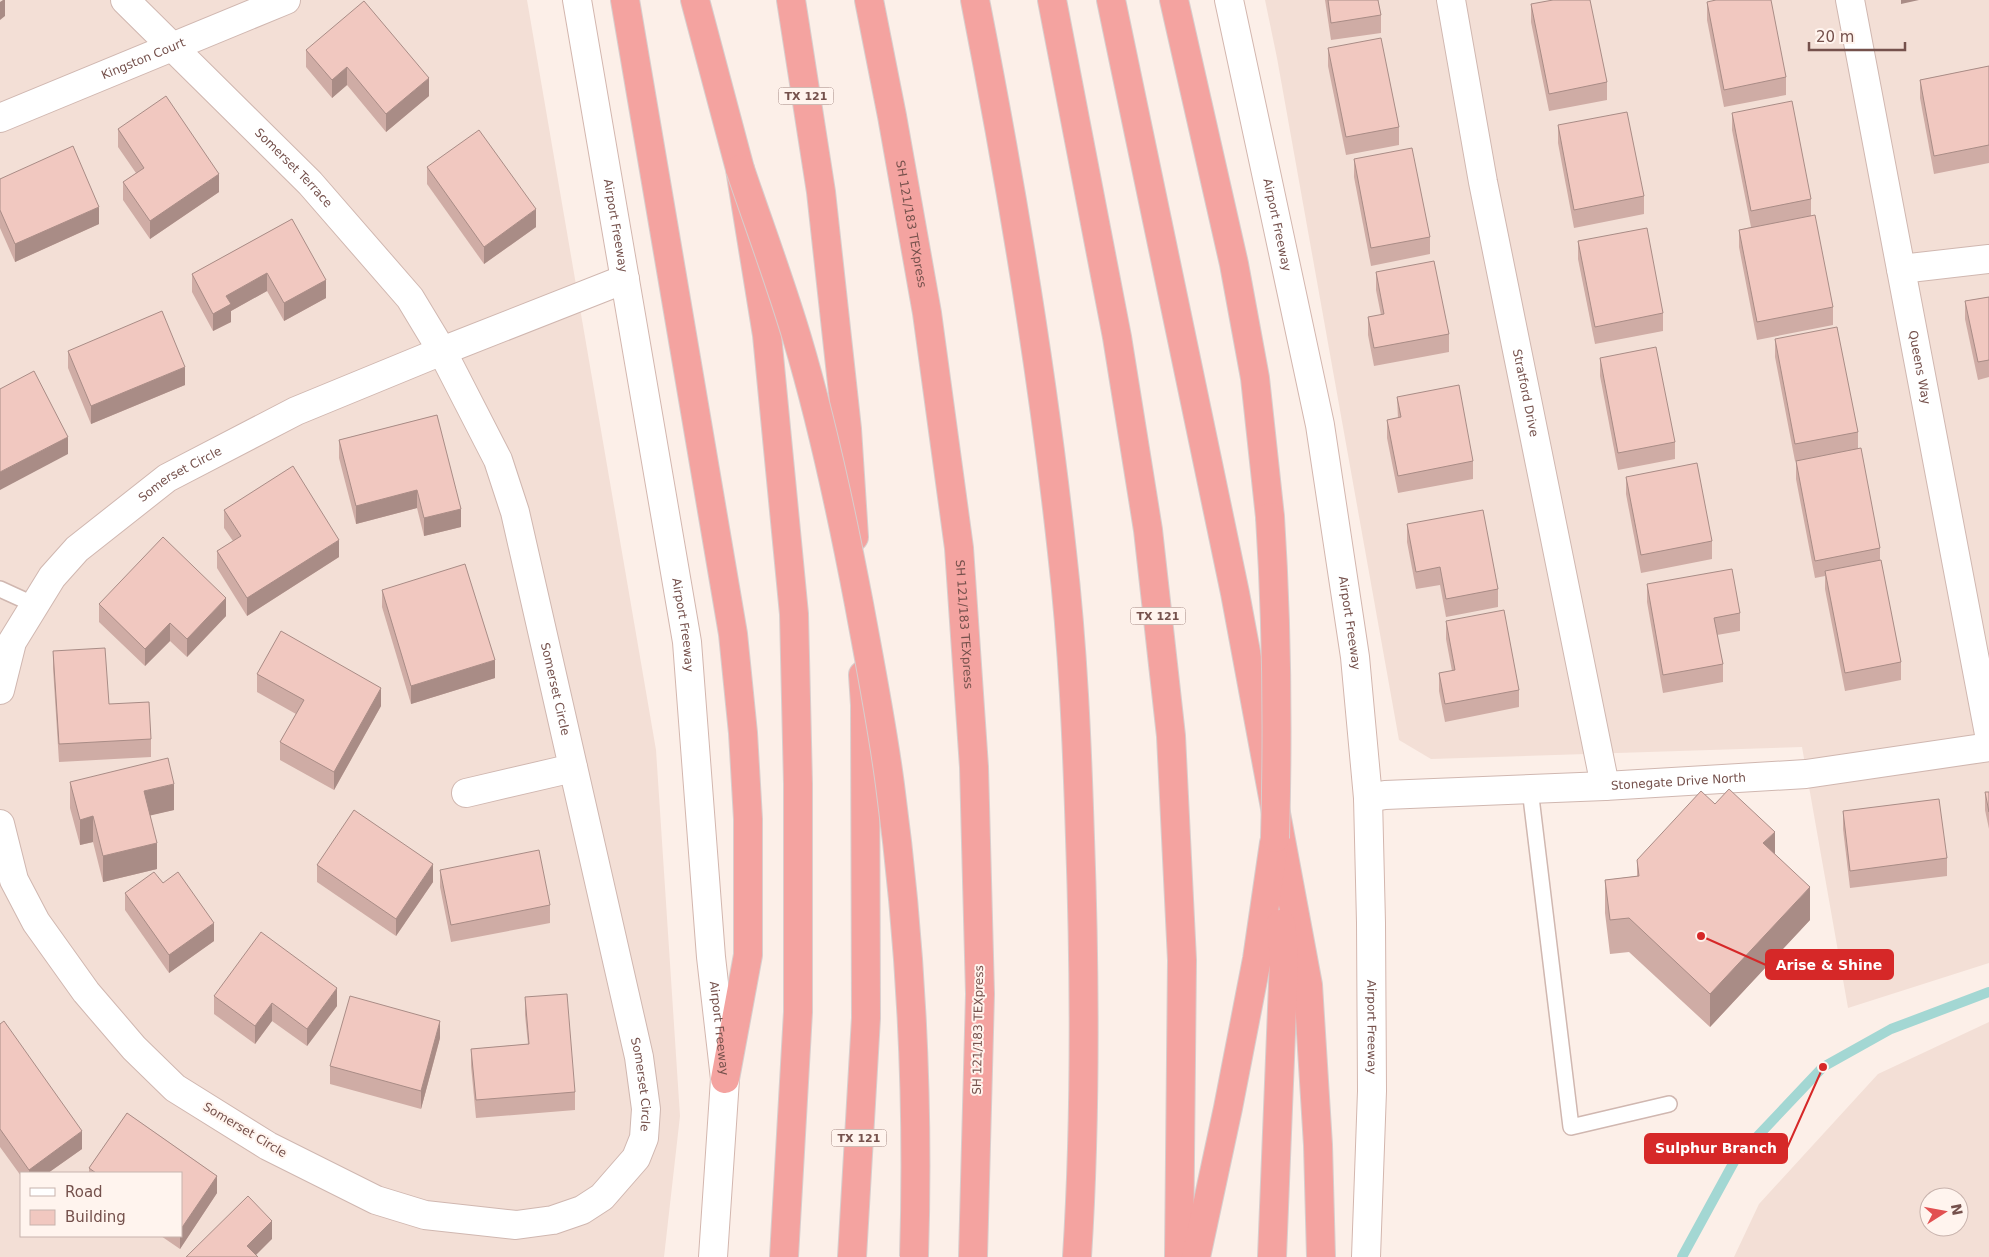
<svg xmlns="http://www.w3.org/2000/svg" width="1989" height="1257" font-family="'DejaVu Sans',sans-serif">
  <rect width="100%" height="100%" fill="#fcefe8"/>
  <g fill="#f3dfd6" fill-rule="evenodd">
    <path d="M0,0H527L656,750L680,1116L664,1257H0ZM21,1173H181V1236H21Z"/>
    <path d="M1265,0H1989V963L1848,1008L1802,747L1431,759L1399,740L1277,58Z"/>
    <path d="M1989,1022V1257H1734L1759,1204L1878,1074ZM1929,1197H1959V1227H1929Z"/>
  </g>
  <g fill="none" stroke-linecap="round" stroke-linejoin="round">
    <path stroke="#a3d7d3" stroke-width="10" d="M1682,1257L1735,1160L1823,1067L1891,1029L1989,992"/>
    <g stroke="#d0b7b0" stroke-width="18">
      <g id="lane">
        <path d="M0,589L35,605"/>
        <path d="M1530,789L1571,1127L1669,1104"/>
      </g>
    </g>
    <g stroke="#d0b7b0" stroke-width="30">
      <g id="street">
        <path id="s1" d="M125,0L310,183L410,298L442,351L625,279"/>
        <path id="s2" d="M1451,0L1483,182L1605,786"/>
        <path id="s3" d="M1850,0L1989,734"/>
        <path id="s4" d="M0,118L286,0"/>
        <path d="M1901,269L1989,259"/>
        <path id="s5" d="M0,690L12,642L52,577L77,549L167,478L296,411L442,351L498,460L515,512L639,1057L646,1109L644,1138L636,1158L602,1197L582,1210L553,1220L516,1225L425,1215L376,1200L268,1146L175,1088L134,1048L86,992L36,922L14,880L0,824"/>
        <path d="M466,793L573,768"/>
        <path id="s6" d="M1368,798L1385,795L1605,786L1806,774L1989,747"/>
      </g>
    </g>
    <g stroke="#d3b6ae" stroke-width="30">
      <g id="secondary">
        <path id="s7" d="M577,0L687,642L711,957L725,1079L713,1257"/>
        <path id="s8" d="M1229,0L1320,425L1355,657L1368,798L1371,923L1372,1091L1366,1257"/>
      </g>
    </g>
    <g stroke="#d8cecd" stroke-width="30">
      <g id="highway">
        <path d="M625,0L733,634L743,733L748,819V955L725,1079"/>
        <path d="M695,0L740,169L767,335L794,614L798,784V1012L784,1257"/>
        <path d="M791,0L821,192L847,429L854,537"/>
        <path id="s9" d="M869,0L892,116L927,313L959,548L974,767L980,994L973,1257"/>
        <path d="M975,0C1011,183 1042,367 1062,552C1073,647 1077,743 1080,838C1085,977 1086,1117 1077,1257"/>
        <path d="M1052,0L1117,337L1148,530L1171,736L1182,960L1179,1257"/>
        <path d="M1111,0L1235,593L1308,985L1318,1145L1321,1257"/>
        <path d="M1174,0L1234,264L1255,378L1270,517"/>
        <path d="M852,1257L866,1018L865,705L863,675"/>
        <path d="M1196,1257L1228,1108L1257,959L1274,843"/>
        <path d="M1272,1257L1284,959L1281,924"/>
      </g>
    </g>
    <use href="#lane" stroke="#fff" stroke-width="15"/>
    <use href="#street" stroke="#fff" stroke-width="28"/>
    <use href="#secondary" stroke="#fff" stroke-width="28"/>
    <use href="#highway" stroke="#f4a3a0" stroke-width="28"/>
    <g stroke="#d8cecd" stroke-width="30" stroke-linecap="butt">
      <g id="highway-bridge">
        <path d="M740,169C759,225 780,281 797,338C823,425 842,515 859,604C870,664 882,724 890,785C911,941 919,1100 914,1257"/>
        <path d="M1270,517C1277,625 1278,730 1275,838"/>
      </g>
    </g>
    <use href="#highway-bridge" stroke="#f4a3a0" stroke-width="28"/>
  </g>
  <g fill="#cfaca5">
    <path d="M1325,0H1378L1381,15V33L1331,40Z"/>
    <path d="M1707,2L1786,77V95L1724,107L1707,20Z"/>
    <path d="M1531,4L1607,82V100L1549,111L1531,22Z"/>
    <path d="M1328,48L1399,127V145L1346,155L1328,66Z"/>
    <path d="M306,50L429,96L386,132L347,85L332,98L306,67Z"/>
    <path d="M1989,66V163L1934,174L1920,98V80Z"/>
    <path d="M1732,113L1811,199V216L1833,307V325L1757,340L1739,247V230L1751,227L1732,130Z"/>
    <path d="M1558,125L1644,196V214L1574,228L1558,143Z"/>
    <path d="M118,129L219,192L150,239L123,200V182L136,173L118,147Z"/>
    <path d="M1354,159L1430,237V254L1371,266L1354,177Z"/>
    <path d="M427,167L536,227L484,264L427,184Z"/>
    <path d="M0,179L99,224L15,262L0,228Z"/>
    <path d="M292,219L326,298L284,321L267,291L231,311V322L213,331L192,292V274Z"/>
    <path d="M1578,241L1663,313V331L1595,344L1578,259Z"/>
    <path d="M1376,272L1449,334V352L1374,366L1368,335V317L1381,315L1376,290Z"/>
    <path d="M1989,297V377L1978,380L1965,319V301Z"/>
    <path d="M1775,339L1858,432V449L1880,548V560L1901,662V680L1845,691L1825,589V576L1815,578L1796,479V461H1795L1775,357Z"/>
    <path d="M68,351L185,385L91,424L68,368Z"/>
    <path d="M1600,358L1675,442V459L1618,470L1600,376Z"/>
    <path d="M1397,397L1473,461V479L1398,493L1387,438V420L1398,418Z"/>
    <path d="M437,415L461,527L424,536L417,508L356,524L339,458V440Z"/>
    <path d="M1626,477L1712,541V559L1641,573L1626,494Z"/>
    <path d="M224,510L339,557L247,616L217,568V551L233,541L224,528Z"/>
    <path d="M1407,524L1498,589V607L1446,617L1440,585L1416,589L1407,542Z"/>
    <path d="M1647,584L1740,613V631L1717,635L1723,664V682L1663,693L1647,602Z"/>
    <path d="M382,590L495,678L411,704L382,607Z"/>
    <path d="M99,604L226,616L187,657L170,641L145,666L99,622Z"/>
    <path d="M1446,621L1519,690V707L1445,722L1439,691V673L1452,671L1446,639Z"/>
    <path d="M53,651L109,704L151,739V757L59,762L53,668Z"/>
    <path d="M257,674L381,706L334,790L280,760V742L296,714L257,692Z"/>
    <path d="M70,782L174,810L150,815L157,869L103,882L93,842L80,845L70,808Z"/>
    <path d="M1985,792H1989V829L1985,810Z"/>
    <path d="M1715,804L1775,854L1810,920L1710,1027L1629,952L1610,954L1605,913V880L1637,876V860Z"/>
    <path d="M1843,811L1947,858V876L1850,888L1843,829Z"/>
    <path d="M317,865L433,882L396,936L317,882Z"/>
    <path d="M440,870L550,905V923L451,942L440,887Z"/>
    <path d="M163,883L214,941L169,973L125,910V893Z"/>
    <path d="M214,996L337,1006L307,1046L272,1021L255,1044L214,1014Z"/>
    <path d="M525,997L575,1092V1110L476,1118L471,1066V1049L528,1044L525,1015Z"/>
    <path d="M0,1024L82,1149L48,1173H21V1176L0,1147Z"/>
    <path d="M440,1038L421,1109L330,1084V1066Z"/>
    <path d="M127,1113L217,1176V1193L180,1249L161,1236H181V1173H89V1168Z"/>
  </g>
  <g fill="#a98c86">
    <path d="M3,0H5V16L0,20V2Z"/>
    <path d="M1901,0H1919L1901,4Z"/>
    <path d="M347,67V85L332,98V80Z"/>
    <path d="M429,78V96L386,132V114Z"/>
    <path d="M219,174V192L150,239V221Z"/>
    <path d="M99,207V224L15,262V244Z"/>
    <path d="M536,209V227L484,264V247Z"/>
    <path d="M267,273V291L231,311V322L213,331V314L226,296Z"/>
    <path d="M326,280V298L284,321V303Z"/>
    <path d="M185,367V385L91,424V406Z"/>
    <path d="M68,437V454L0,490V472Z"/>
    <path d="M417,490V508L356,524V506Z"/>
    <path d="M461,509V527L424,536V518Z"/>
    <path d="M339,540V557L247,616V598Z"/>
    <path d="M226,598V616L187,657V639Z"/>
    <path d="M170,623V641L145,666V649Z"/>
    <path d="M495,660V678L411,704V686Z"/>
    <path d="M381,688V706L334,790V772Z"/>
    <path d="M174,784V810L144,817V791Z"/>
    <path d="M93,816V842L80,845V820Z"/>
    <path d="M1775,832V865L1763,843Z"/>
    <path d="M157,843V869L103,882V856Z"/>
    <path d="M433,864V882L396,936V919Z"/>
    <path d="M1810,887V920L1710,1027V994Z"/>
    <path d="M214,923V941L169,973V955Z"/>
    <path d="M337,988V1006L307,1046V1029Z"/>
    <path d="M272,1003V1021L255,1044V1026Z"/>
    <path d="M440,1021V1038L421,1109V1091Z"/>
    <path d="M82,1131V1149L48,1173H29V1170Z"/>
    <path d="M217,1176V1193L180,1249V1236H181V1229Z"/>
    <path d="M272,1221V1239L254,1257L247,1246Z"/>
  </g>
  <g fill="#f1c8c0" stroke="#a98c86">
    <path d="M1328,0H1378L1381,15L1331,23Z"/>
    <path d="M1553,0H1590L1607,82L1549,94L1531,4Z"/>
    <path d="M1716,0H1771L1786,77L1724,90L1707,2Z"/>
    <path d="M364,1L429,78L386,114L347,67L332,80L306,50Z"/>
    <path d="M1381,38L1399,127L1346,137L1328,48Z"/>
    <path d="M1989,66V145L1934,156L1920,80Z"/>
    <path d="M166,96L219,174L150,221L123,182L144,168L118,129Z"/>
    <path d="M1792,101L1811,199L1751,211L1732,113Z"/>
    <path d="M1627,112L1644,196L1574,210L1558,125Z"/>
    <path d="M479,130L536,209L484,247L427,167Z"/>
    <path d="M73,146L99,207L15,244L0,210V179Z"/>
    <path d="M1412,148L1430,237L1371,248L1354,159Z"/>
    <path d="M1815,215L1833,307L1757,322L1739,230Z"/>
    <path d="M292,219L326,280L284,303L267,273L226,296L231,304L213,314L192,274Z"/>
    <path d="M1647,228L1663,313L1595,327L1578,241Z"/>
    <path d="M1434,261L1449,334L1374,348L1368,317L1384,314L1376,272Z"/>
    <path d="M1989,297V360L1978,362L1965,301Z"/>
    <path d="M162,311L185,367L91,406L68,351Z"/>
    <path d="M1837,327L1858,432L1795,444L1775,339Z"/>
    <path d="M1656,347L1675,442L1618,453L1600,358Z"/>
    <path d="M34,371L68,437L0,472V389Z"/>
    <path d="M1459,385L1473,461L1398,476L1387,420L1401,417L1397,397Z"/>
    <path d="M437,415L461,509L424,518L417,490L356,506L339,440Z"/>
    <path d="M1861,448L1880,548L1815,561L1796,461Z"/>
    <path d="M1697,463L1712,541L1641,555L1626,477Z"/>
    <path d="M293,466L339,540L247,598L217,551L241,536L224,510Z"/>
    <path d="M1483,510L1498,589L1446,599L1440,567L1416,572L1407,524Z"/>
    <path d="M163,537L226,598L187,639L170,623L145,649L99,604Z"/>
    <path d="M1881,560L1901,662L1845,673L1825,571Z"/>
    <path d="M465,564L495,660L411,686L382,590Z"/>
    <path d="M1732,569L1740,613L1714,618L1723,664L1663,675L1647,584Z"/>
    <path d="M1504,610L1519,690L1445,704L1439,673L1455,670L1446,621Z"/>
    <path d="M281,631L381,688L334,772L280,742L304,700L257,674Z"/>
    <path d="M105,648L109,704L149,702L151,739L59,744L53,651Z"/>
    <path d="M168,758L174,784L144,791L157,843L103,856L93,816L80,820L70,782Z"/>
    <path d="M1729,789L1775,832L1763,843L1810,887L1710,994L1629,918L1610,920L1605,880L1639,876L1637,860L1701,791L1715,804Z"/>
    <path d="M1985,792H1989V812Z"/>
    <path d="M1939,799L1947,858L1850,871L1843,811Z"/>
    <path d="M354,810L433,864L396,919L317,865Z"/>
    <path d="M539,850L550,905L451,925L440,870Z"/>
    <path d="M154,872L163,883L178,872L214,923L169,955L125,893Z"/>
    <path d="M261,932L337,988L307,1029L272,1003L255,1026L214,996Z"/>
    <path d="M567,994L575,1092L476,1100L471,1049L529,1044L525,997Z"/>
    <path d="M350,996L440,1021L421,1091L330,1066Z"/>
    <path d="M4,1021L82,1131L29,1170L0,1129V1024Z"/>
    <path d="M127,1113L217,1176L181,1229V1173H96L89,1168Z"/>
    <path d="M248,1196L272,1221L247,1246L258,1257H186Z"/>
  </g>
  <g text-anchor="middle" stroke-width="4" stroke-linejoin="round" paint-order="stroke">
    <g fill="#fff4ee" stroke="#9e827d" stroke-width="1">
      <rect x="778.5" y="87.5" width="55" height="17" rx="4"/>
      <rect x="1130.5" y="607.5" width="55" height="17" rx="4"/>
      <rect x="831.5" y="1129.5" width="55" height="17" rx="4"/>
    </g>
    <g font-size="11" font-weight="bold" fill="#75514c">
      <text x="806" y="100">TX 121</text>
      <text x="1158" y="620">TX 121</text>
      <text x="859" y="1142">TX 121</text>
    </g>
    <g font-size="12" fill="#75514c" stroke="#fff4ee">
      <text dy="4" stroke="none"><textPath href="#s4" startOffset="155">Kingston Court</textPath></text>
      <text dy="4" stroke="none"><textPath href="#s1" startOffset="238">Somerset Terrace</textPath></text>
      <text dy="4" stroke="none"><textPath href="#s9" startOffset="228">SH 121/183 TEXpress</textPath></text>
      <text dy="4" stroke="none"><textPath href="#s8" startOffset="230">Airport Freeway</textPath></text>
      <text dy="4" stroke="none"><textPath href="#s7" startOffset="229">Airport Freeway</textPath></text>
      <text dy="4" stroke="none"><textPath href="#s3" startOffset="374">Queens Way</textPath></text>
      <text dy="4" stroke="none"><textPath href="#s2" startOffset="400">Stratford Drive</textPath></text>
      <text dy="4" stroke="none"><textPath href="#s5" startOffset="291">Somerset Circle</textPath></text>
      <text dy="4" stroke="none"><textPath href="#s8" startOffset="635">Airport Freeway</textPath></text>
      <text dy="4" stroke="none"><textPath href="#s7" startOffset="634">Airport Freeway</textPath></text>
      <text dy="4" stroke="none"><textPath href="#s9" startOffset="632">SH 121/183 TEXpress</textPath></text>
      <text dy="4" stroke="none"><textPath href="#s5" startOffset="940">Somerset Circle</textPath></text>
      <text dy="4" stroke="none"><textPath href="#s6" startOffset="311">Stonegate Drive North</textPath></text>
      <text dy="4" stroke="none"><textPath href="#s8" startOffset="1040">Airport Freeway</textPath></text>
      <text dy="4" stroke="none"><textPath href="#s7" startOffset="1039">Airport Freeway</textPath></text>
      <text transform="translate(978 1030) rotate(-89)" y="4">SH 121/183 TEXpress</text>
      <text dy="4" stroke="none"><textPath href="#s5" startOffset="1345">Somerset Circle</textPath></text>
      <text transform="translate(245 1130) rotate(31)" y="4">Somerset Circle</text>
    </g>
  </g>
  <path fill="none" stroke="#d62828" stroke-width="2" d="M1701 936L1766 965M1823 1067L1787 1148"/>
  <g fill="#d62828" stroke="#fff4ee" stroke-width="2">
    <circle cx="1701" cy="936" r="5"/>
    <circle cx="1823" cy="1067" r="5"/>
  </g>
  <g fill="#d62828" stroke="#d62828" stroke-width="2">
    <rect x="1766" y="950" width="127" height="29" rx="5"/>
    <rect x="1645" y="1134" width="142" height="29" rx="5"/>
  </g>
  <g font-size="14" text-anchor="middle" font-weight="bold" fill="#fff">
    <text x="1829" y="970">Arise &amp; Shine</text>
    <text x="1716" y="1153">Sulphur Branch</text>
  </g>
  <rect x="20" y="1172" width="162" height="65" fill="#fff4ee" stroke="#c8b3ad"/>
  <rect x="30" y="1188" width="25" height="8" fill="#ffffff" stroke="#c8b3ad"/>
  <text x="65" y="1197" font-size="15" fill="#75514c">Road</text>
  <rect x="30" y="1210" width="25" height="15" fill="#f1c8c0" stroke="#c8b3ad"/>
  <text x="65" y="1222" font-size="15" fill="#75514c">Building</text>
  <g transform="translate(1944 1212) rotate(79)"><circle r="24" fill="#fff4ee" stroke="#c8b3ad"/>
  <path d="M0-4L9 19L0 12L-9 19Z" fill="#e25051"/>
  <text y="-8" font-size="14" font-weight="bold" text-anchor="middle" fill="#75514c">N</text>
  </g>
  <path d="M1809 42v8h96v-8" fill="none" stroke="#75514c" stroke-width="2.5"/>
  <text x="1816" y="42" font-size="15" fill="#75514c" stroke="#fff4ee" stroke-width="4" paint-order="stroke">20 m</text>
</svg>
